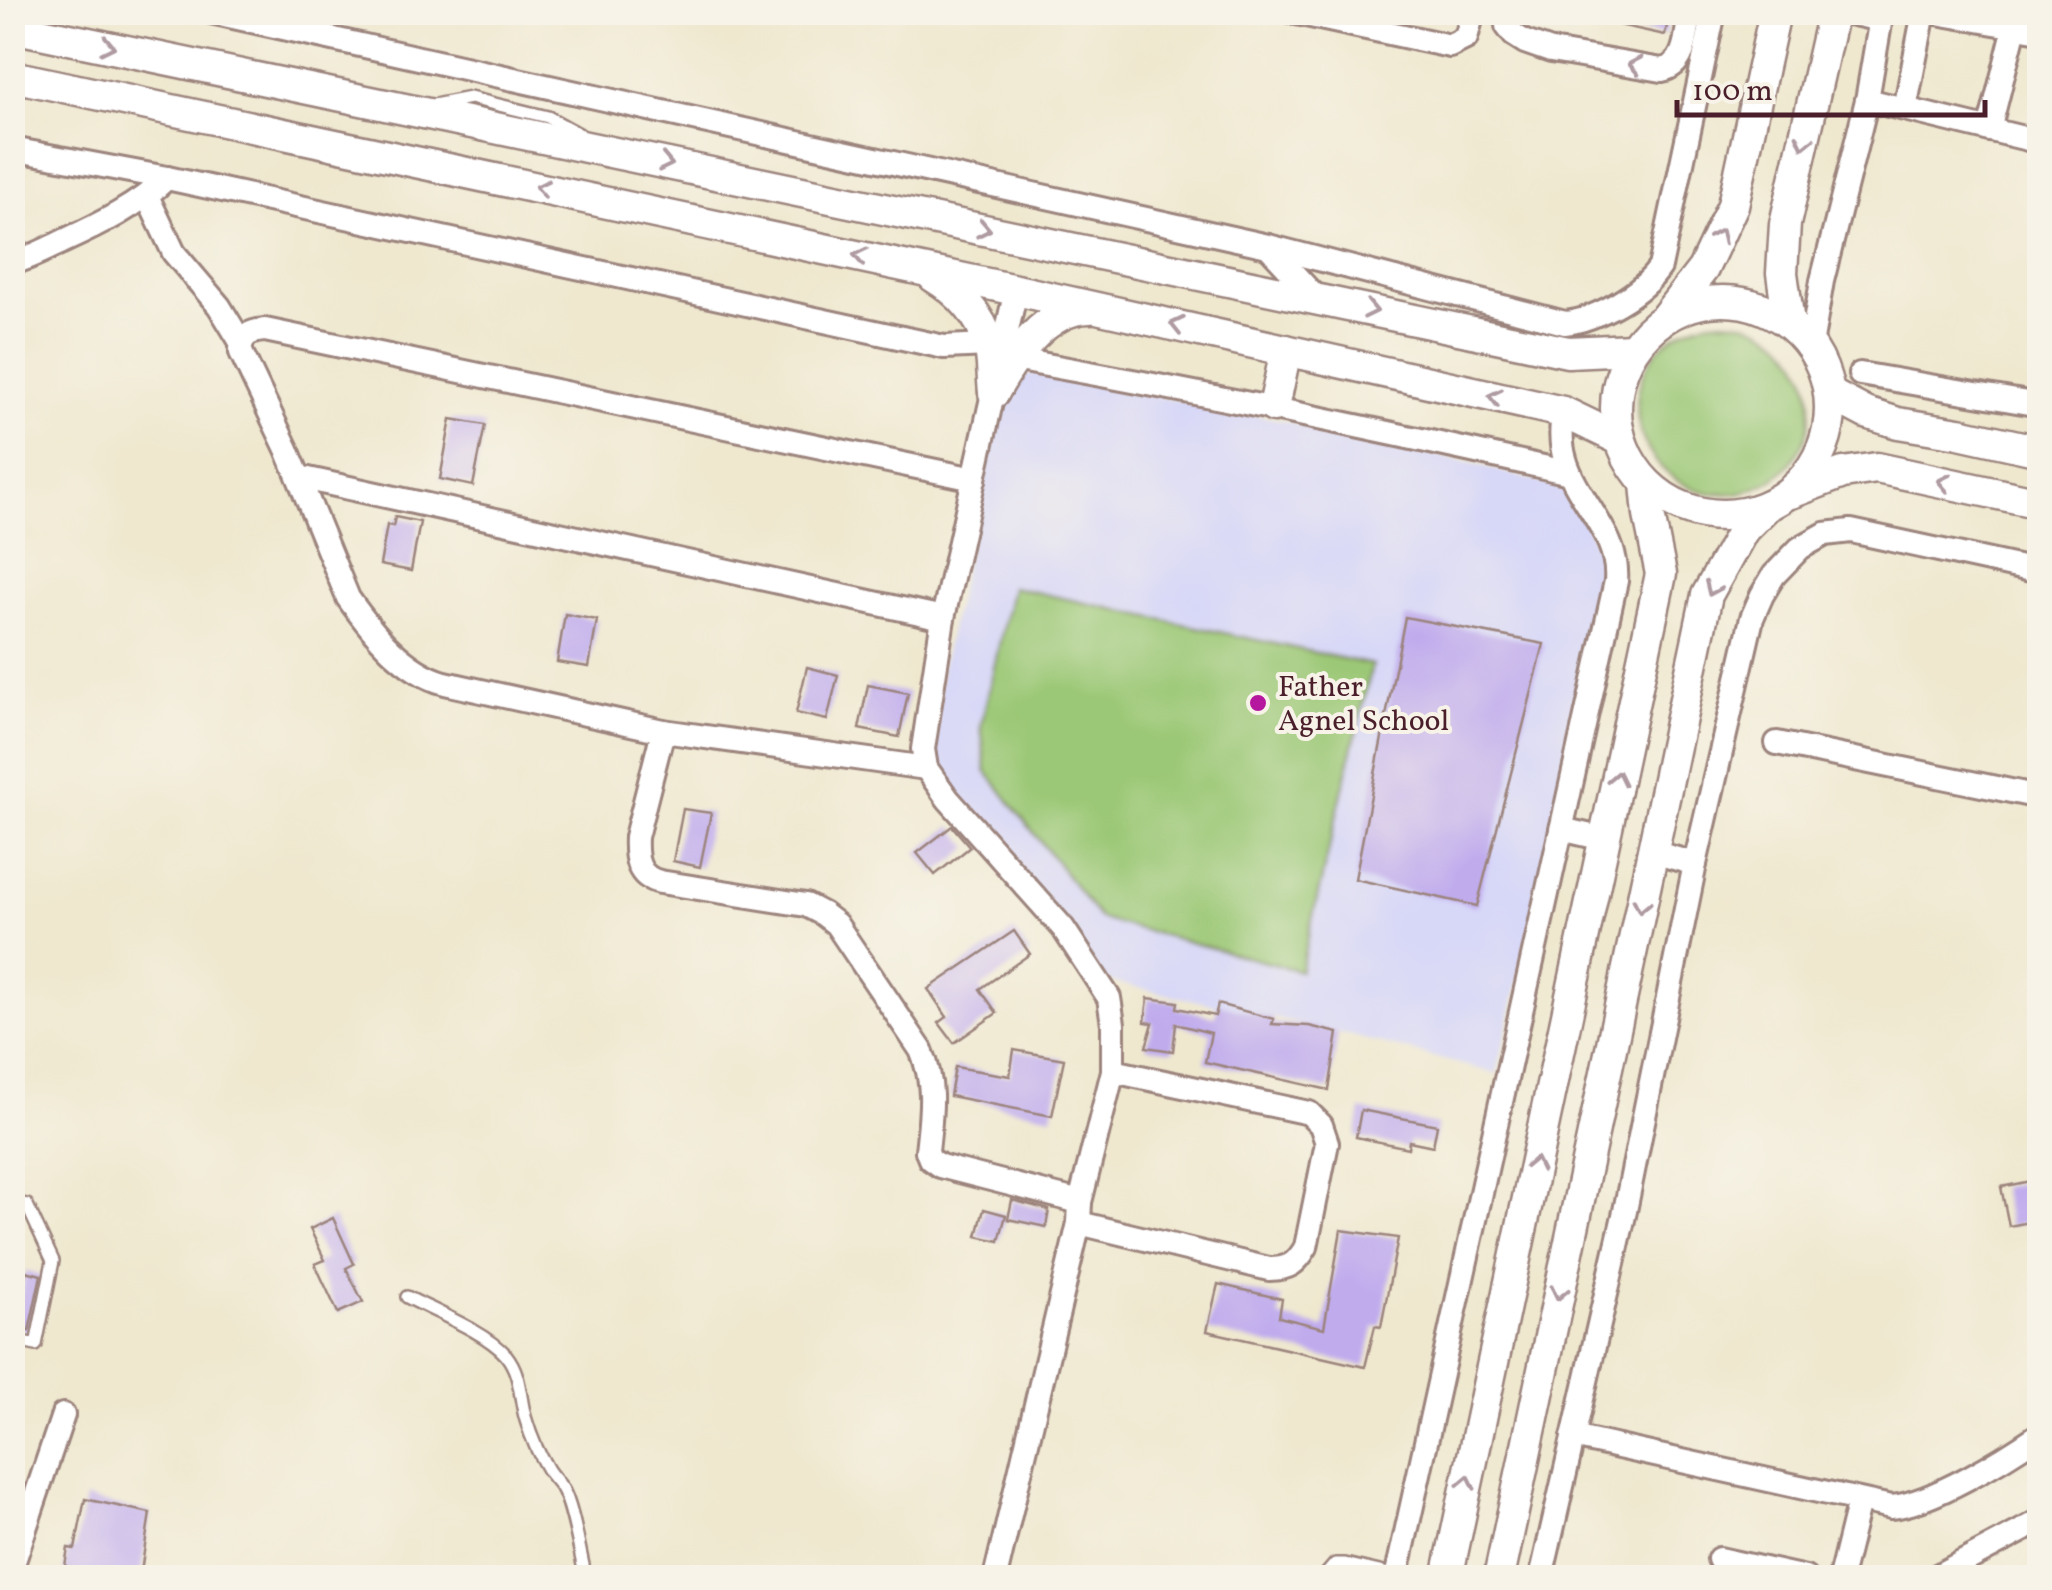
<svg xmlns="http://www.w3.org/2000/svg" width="2052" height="1590" font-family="Vollkorn,serif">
  <rect width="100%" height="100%" fill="#f7f3e8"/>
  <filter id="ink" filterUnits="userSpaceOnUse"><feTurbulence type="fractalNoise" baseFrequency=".01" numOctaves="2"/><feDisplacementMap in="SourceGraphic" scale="20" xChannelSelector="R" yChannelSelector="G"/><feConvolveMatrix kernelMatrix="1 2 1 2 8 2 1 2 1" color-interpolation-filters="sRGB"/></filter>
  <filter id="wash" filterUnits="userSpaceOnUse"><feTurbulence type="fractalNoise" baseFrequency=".0048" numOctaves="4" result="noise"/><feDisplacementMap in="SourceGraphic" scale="40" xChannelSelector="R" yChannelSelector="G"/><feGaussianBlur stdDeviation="2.25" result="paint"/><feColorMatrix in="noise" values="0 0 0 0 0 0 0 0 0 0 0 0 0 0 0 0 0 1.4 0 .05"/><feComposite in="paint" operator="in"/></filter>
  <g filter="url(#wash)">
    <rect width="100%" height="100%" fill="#efe8cf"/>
    <path fill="#d7d7f8" d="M1034,373L1271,418L1479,465L1570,491L1601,557L1602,606L1497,1074L1353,1036L1104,980L935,768L933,739L942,666L1000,406L1015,378Z"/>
    <g fill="#9bc876" stroke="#727450" stroke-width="2.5">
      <circle cx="1724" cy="407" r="87"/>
      <path d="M1012,587L1372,665L1300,971L1100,919L986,771L981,726Z"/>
    </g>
    <g id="blocks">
      <g fill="#c0aced">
        <path d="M1597,12H1670L1665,35L1596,20Z"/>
        <path d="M451,419L485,425L473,486L440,479Z"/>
        <path d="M395,517L420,522L411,571L380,565L387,525L393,526Z"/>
        <path d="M565,614L597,620L589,667L557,662Z"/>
        <path d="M1405,617L1544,644L1477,906L1355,879Z"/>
        <path d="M807,667L838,675L827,720L796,713Z"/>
        <path d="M868,685L908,693L899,737L859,729Z"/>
        <path d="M683,809L711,813L700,867L673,861Z"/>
        <path d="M952,826L970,847L935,875L917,853Z"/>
        <path d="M1014,931L1030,954L980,989L997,1013L954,1043L939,1023L947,1017L928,989Z"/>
        <path d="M1148,998L1178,1002L1177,1008L1215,1016L1218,1004L1274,1019L1272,1024L1309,1026L1338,1033L1329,1090L1205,1062L1211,1033L1176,1024L1173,1051L1146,1047L1153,1023L1145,1022Z"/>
        <path d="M1014,1050L1064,1059L1052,1116L950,1096L955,1067L1010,1076Z"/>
        <path d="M1361,1110L1437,1125L1433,1146L1409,1141L1408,1148L1356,1137Z"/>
        <path d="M2040,1179V1220L2009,1226L2001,1187Z"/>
        <path d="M1012,1200L1049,1210L1046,1227L1008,1219Z"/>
        <path d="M984,1209L1006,1215L999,1241L977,1236Z"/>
        <path d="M333,1218L354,1264L346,1268L363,1302L338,1313L315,1264L325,1260L310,1229Z"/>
        <path d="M1341,1230L1398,1238L1381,1327L1375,1326L1365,1367L1207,1331L1218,1284L1282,1299L1279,1317L1324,1328Z"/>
        <path d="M26,1271L41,1275L29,1331L14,1328Z"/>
        <path d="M85,1499L150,1513L140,1578H63L68,1548L75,1549Z"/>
      </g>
    </g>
  </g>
  <g filter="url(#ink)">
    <use href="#blocks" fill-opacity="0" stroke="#9c847d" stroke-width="2.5"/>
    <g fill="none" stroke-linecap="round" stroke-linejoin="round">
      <g stroke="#9c847d" stroke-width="16">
        <g id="service">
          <path d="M434,105L470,98L548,117L579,134"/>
          <path d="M12,1202L27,1205L53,1261L36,1345L12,1340"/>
          <path d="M2037,1256L2040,1255"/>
          <path d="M407,1297C435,1312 486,1332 506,1355C522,1375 519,1398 526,1420C531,1437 539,1455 548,1470C552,1476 558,1482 562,1488C573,1506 580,1555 586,1578"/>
          <path d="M1323,1578L1335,1564H1345L1397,1576"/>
        </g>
      </g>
      <g stroke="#9c847d" stroke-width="28">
        <g id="minor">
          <path d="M211,12L1268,246L1565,323C1596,320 1643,293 1660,267L1714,12"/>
          <path d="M1292,12L1450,46L1466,38L1473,12"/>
          <path d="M1507,12V26L1514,35L1525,42L1551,51L1662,70C1687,65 1686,34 1690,12"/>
          <path d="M1845,12L1881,20"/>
          <path d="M1931,12L2040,31"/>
          <path d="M1867,100L2040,142"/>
          <path d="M1905,109L1924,12"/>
          <path d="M1989,130L2015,27"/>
          <path d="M12,149L167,178L944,347L990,345"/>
          <path d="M147,196L174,253L219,306L241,342"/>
          <path d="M1268,246L1317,299"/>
          <path d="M12,263C31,258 47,249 64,241C101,224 137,206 167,178"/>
          <path d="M1811,346L1822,281L1867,100L1882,12"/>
          <path d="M1013,359C1200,392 1385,431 1570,473"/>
          <path d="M1860,374L2040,405"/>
          <path d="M299,477L943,618"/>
          <path d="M663,731L636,837C635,858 637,877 660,882L806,905L823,914L836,924L921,1050C936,1085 931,1113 927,1151L930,1159L940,1166L1080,1202"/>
          <path d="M1777,743L2040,797"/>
          <path d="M926,768L663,731L445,683C404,672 372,632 348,598L287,449L241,352C240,336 250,331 265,330L974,479"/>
          <path d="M1561,829L1604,839"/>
          <path d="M1695,864L1752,618L1762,595L1774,575L1800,548L1825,534L1851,531L2040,572"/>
          <path d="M1079,1223L1269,1269C1289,1269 1296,1264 1306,1247L1327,1143L1321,1125L1309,1113L1113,1071"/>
          <path d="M1573,1437L1891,1507C1931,1504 2005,1458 2040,1434"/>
          <path d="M1719,1559L1805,1578"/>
          <path d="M12,1567L63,1415"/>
          <path d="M995,1578L1079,1223L1080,1202L1113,1071V1024L1109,998L1063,928L948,799L926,768L923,749L943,618L1016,290"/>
          <path d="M1396,1578L1616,581C1620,534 1577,502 1565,459C1560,443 1561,428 1563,412"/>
          <path d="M1541,1578L1625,1211L1695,864L1653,852"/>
          <path d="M1840,1578L1859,1501"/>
          <path d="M1933,1578L2040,1521"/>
        </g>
      </g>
      <g stroke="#9c847d" stroke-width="35">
        <g id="tertiary">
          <path d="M12,27L1568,352L1632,349"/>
          <path d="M12,76L1016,290L1563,412L1619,439"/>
          <path d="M934,277C959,292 981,315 989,344C993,359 992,377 994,392"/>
          <circle cx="1723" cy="408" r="107"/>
          <path d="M1667,315L1703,269L1733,205L1775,12"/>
          <path d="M1789,323L1782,273L1785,224L1833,12"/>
          <path d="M994,392C1014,357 1045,308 1090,308"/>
          <path d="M1830,394L1866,413L1898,423L1959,433L2040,451"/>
          <path d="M1274,407L1286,350"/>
          <path d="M1791,493L1843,473L1877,468L2040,503"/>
          <path d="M1447,1578L1661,574L1649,515L1646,484"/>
          <path d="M1499,1578L1707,595L1743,530L1764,509"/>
        </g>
      </g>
      <use href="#service" stroke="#fff" stroke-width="11"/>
      <use href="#minor" stroke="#fff" stroke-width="22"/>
      <use href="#tertiary" stroke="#fff" stroke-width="30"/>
    </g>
    <defs><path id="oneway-chevron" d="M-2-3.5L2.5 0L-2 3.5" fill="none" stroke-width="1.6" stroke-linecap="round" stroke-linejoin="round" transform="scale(2.5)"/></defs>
    <g stroke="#ae9aa0">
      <use href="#oneway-chevron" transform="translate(108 46) rotate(12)"/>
      <use href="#oneway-chevron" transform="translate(1635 65) rotate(-170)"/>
      <use href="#oneway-chevron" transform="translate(1804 142) rotate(103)"/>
      <use href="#oneway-chevron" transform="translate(666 163) rotate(12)"/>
      <use href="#oneway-chevron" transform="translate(542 188) rotate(-168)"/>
      <use href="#oneway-chevron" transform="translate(984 229) rotate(12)"/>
      <use href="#oneway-chevron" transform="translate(1719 236) rotate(-65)"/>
      <use href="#oneway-chevron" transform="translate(860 256) rotate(-168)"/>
      <use href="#oneway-chevron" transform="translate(1371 310) rotate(12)"/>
      <use href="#oneway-chevron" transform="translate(1177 325) rotate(-167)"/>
      <use href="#oneway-chevron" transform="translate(1495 397) rotate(-167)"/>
      <use href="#oneway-chevron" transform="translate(1944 482) rotate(-168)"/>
      <use href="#oneway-chevron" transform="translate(1712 589) rotate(114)"/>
      <use href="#oneway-chevron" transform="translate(1617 778) rotate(-78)"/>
      <use href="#oneway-chevron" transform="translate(1641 906) rotate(102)"/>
      <use href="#oneway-chevron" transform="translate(1535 1164) rotate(-78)"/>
      <use href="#oneway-chevron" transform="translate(1559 1293) rotate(102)"/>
      <use href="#oneway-chevron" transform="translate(1467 1482) rotate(-78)"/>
    </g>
  </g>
  <circle fill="#b5179e" stroke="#f7f3e8" stroke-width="4" cx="1258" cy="703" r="10"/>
  <g text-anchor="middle" stroke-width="8" stroke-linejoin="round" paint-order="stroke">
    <g font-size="30" fill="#4a1f2b" stroke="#f7f3e8" text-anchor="start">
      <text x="1278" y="696">Father<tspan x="1278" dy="34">Agnel School</tspan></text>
    </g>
  </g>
  <rect width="2052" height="1590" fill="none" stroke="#f7f3e8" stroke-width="50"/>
  <path d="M1677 100v15h308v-15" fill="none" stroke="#4a1f2b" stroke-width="5"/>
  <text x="1692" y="100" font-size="30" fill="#4a1f2b" stroke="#f7f3e8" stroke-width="8" paint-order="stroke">100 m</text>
</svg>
